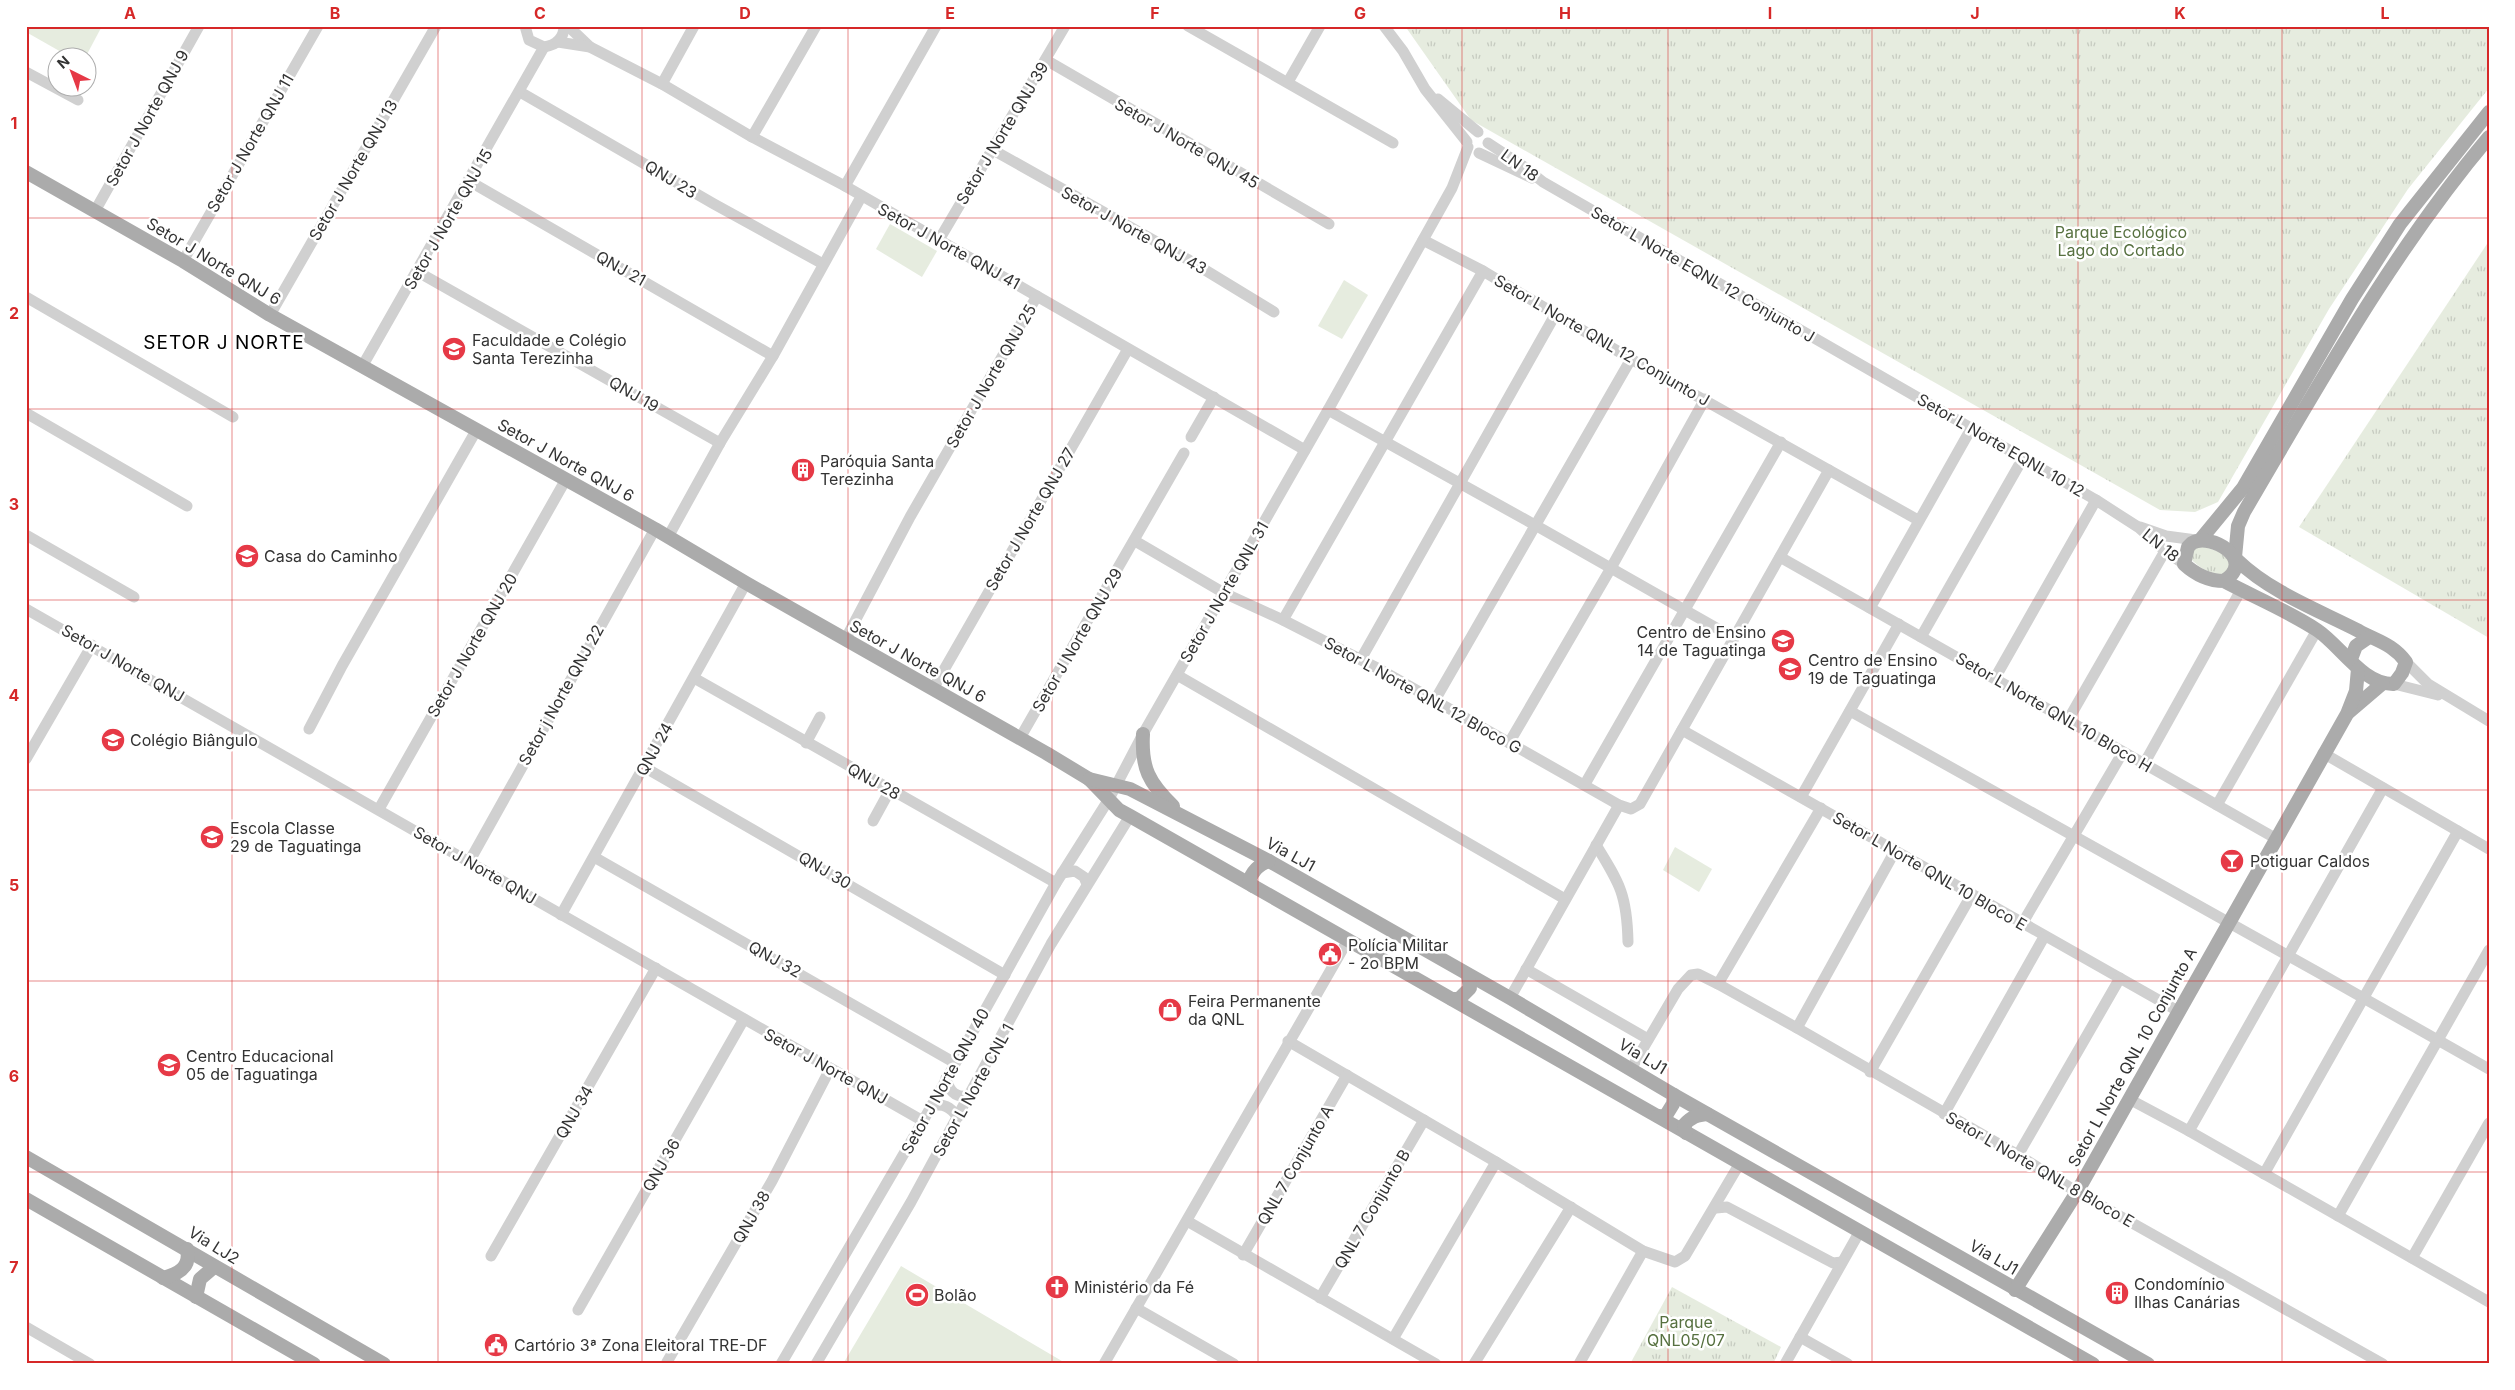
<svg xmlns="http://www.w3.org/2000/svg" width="2515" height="1390" font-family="Inter,sans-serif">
  <defs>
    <pattern id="grass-tufts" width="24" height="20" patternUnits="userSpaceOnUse" patternTransform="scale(1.25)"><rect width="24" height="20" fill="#e6ecdf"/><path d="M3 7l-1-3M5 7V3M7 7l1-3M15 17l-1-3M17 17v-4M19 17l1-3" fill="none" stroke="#c6cbc0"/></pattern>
  </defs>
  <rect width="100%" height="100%" fill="#fff"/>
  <g fill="url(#grass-tufts)">
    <path d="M1405,26H2489V88L2408,189L2329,309L2218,502L2195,512L2160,510L1471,120Z"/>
    <path d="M2489,241V638L2299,527Z"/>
    <path d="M2196,544L2220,552L2231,562L2226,575C2209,573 2201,570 2189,557Z"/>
    <path d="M1672,1287L1781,1347L1773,1364H1630Z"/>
  </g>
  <g fill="#e6ecdf">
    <path d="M26,26H102L85,58L70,57L26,32Z"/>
    <path d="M890,224L937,251L922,277L876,249Z"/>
    <path d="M1344,280L1368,295L1342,339L1318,326Z"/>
    <path d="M1675,847L1712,869L1699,892L1663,870Z"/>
    <path d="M901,1266L1067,1364H843Z"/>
  </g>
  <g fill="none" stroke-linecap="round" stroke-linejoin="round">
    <g stroke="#d0d0d0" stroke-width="11">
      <path d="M525,26L529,40L544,47C556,45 564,39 564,26"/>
      <path d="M568,26L590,47"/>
      <path d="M1188,26L1393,143"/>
      <path d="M1384,26L1403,51L1425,89L1467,142"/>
      <path d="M558,42L590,47L662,84L752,137L845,186L1305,450"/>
      <path d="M1046,60L1329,224"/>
      <path d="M26,72L78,100"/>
      <path d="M1288,82L1320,26"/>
      <path d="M662,84L694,26"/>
      <path d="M520,92L714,204L823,264"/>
      <path d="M1438,99L1478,132"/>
      <path d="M752,137L816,26"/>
      <path d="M1488,143L1523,166L1543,182L2096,500L2138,527L2165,551L2184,564"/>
      <path d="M993,150L1187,259L1274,312"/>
      <path d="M1479,153L1532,178"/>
      <path d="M469,181L773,356"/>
      <path d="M845,186L936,26"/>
      <path d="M95,211L199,26"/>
      <path d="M939,240L1065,26"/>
      <path d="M1423,240L1483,271L1631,359L1918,520"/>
      <path d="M183,261L318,26"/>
      <path d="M418,272L720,443"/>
      <path d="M26,297L233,417"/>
      <path d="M270,315L436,26"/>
      <path d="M363,365L544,47"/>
      <path d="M1328,410L1535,525L1734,638"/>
      <path d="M26,413L187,506"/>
      <path d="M1191,437L1214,397"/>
      <path d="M2140,527L2166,536L2196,540"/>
      <path d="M26,535L134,597"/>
      <path d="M668,537L720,443L773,356L861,197"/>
      <path d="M1135,541L1224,593L1283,620L1381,670L1619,805L1631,809L1640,804L1829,470"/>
      <path d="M1780,557L2275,838"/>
      <path d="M1870,608L1972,427"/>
      <path d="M26,609L923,1121"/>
      <path d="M1283,620L1483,271"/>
      <path d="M1921,637L2023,458"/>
      <path d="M845,640L910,517L1037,296"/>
      <path d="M1361,659L1555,315"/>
      <path d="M2406,662L2428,684L2489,721"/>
      <path d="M1177,675L1565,899"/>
      <path d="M694,678L1056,883"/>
      <path d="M1995,678L2096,500"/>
      <path d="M2394,684L2438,695"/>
      <path d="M933,689L1128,349"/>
      <path d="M1435,700L1631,359"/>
      <path d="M1850,711C2063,831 2277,948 2489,1069"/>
      <path d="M2068,720L2165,551"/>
      <path d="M309,729L342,666L477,429"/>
      <path d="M1682,730L2178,1011"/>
      <path d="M1020,738L1184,453"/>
      <path d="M806,743L820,717"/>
      <path d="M1509,743L1611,568L1705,399"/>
      <path d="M2323,753L2489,849"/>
      <path d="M26,759L92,645"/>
      <path d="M2144,764L2241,590"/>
      <path d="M644,767L1005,975"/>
      <path d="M1585,784L1781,442"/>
      <path d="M1801,797L1899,624"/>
      <path d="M2217,805L2317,630"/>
      <path d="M379,809L565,481"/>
      <path d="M873,821L890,790"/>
      <path d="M1596,845C1620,884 1627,895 1628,942"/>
      <path d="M594,857L955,1063"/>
      <path d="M469,862L655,529"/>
      <path d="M1062,873L1075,871L1084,877L1087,884"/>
      <path d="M561,915L746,583"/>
      <path d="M2022,924L2123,752"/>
      <path d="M1526,969L1648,1039"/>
      <path d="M1718,984L1821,808"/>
      <path d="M1510,998L1619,805"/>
      <path d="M1797,1028L1895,851"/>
      <path d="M1288,1041L1496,1162L1643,1251L1675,1262L1685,1256L1740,1163"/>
      <path d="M1631,1069L1678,989L1691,975L1698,974L1718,984L1797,1028L2018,1155L2077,1192L2383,1364"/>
      <path d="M1870,1072L1972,894"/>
      <path d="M946,1078C949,1092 956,1098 970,1096"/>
      <path d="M2129,1099L2189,1131L2489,1302"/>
      <path d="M931,1106C944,1103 950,1107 958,1117"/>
      <path d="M1944,1114L2044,937"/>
      <path d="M2189,1131L2383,788"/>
      <path d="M2018,1155L2120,978"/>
      <path d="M2264,1174L2458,831"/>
      <path d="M1716,1208L1727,1207L1833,1263L1842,1262"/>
      <path d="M2338,1216L2489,950"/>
      <path d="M1187,1221L1436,1364"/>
      <path d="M1243,1255L1347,1075"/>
      <path d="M491,1256L656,968"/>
      <path d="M2412,1258L2489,1123"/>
      <path d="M1320,1298L1424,1120"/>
      <path d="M1136,1308L1234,1364"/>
      <path d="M578,1310L744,1019"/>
      <path d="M26,1327L90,1364"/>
      <path d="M1800,1337L1848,1364"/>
      <path d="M1393,1339L1496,1162"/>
      <path d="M667,1362L772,1181L830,1069"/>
      <path d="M781,1364L923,1121L1056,883L1109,799L1143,734L1328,410L1452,188L1468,147"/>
      <path d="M816,1364L911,1202L1051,944L1130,816"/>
      <path d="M1104,1364L1348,940"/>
      <path d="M1474,1364L1571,1207"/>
      <path d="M1579,1364L1643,1251"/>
      <path d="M1785,1364L1860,1231"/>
    </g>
    <g stroke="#ababab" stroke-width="14">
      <path d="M26,172L183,261L270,315L655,529L746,583L1046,753L1089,779L1119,810L1130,816L2093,1364"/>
      <path d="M2201,539L2243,488L2352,299L2400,224L2489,112"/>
      <path d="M2235,557L2238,526L2244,512C2320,383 2392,252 2489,137"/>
      <path d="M2224,581C2257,560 2211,532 2192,543L2188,547L2184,564C2196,575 2208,581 2224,581C2254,597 2288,611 2317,630C2341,646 2363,685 2394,684L2402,673L2406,662C2393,644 2377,641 2359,631C2318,610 2270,592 2237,560"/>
      <path d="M2351,659L2356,646L2369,637"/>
      <path d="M2349,712L2383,683"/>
      <path d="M1143,734C1141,768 1149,783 1173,806"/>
      <path d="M1089,779L1130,789L1269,861L1510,998L1674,1095L2148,1364"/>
      <path d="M1253,886L1249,882C1252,871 1258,865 1269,861"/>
      <path d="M1452,999H1459L1470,988L1468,975"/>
      <path d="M1658,1116L1665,1117L1673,1104L1674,1095"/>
      <path d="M1686,1133L1684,1125C1691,1117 1697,1115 1707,1114"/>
      <path d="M26,1157L384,1364"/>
      <path d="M26,1199L314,1364"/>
      <path d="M163,1278C179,1274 191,1267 187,1249"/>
      <path d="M2015,1290L2077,1192L2347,714L2356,691L2358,669"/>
      <path d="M196,1297L200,1279L214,1267"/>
    </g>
  </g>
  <path fill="none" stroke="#d62828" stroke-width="1" stroke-opacity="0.55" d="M232,26V1364M438,26V1364M642,26V1364M848,26V1364M1052,26V1364M1258,26V1364M1462,26V1364M1668,26V1364M1872,26V1364M2078,26V1364M2282,26V1364M26,218H2489M26,409H2489M26,600H2489M26,790H2489M26,981H2489M26,1172H2489"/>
  <defs>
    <g id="university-disc" transform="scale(1.25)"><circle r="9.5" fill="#e63946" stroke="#fff"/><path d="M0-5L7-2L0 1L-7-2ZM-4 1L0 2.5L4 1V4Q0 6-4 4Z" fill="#fff"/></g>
    <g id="building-disc" transform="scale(1.25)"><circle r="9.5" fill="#e63946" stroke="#fff"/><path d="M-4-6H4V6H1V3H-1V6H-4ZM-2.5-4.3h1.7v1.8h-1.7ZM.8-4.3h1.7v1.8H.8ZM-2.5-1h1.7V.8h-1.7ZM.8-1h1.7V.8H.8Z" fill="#fff"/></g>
    <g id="school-disc" transform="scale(1.25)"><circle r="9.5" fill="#e63946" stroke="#fff"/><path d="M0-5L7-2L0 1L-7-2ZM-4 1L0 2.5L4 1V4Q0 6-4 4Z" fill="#fff"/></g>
    <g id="bar-disc" transform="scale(1.25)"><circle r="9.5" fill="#e63946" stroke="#fff"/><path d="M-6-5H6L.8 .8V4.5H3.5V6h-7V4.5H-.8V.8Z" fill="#fff"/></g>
    <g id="civic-disc" transform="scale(1.25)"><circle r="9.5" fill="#e63946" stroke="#fff"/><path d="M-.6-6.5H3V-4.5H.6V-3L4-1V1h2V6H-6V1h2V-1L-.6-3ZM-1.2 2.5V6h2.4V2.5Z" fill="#fff"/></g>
    <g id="shop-disc" transform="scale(1.25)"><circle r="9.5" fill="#e63946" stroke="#fff"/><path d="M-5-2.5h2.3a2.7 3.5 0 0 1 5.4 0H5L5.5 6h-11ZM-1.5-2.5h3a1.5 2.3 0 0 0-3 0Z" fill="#fff"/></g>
    <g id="church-disc" transform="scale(1.25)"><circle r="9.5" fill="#e63946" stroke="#fff"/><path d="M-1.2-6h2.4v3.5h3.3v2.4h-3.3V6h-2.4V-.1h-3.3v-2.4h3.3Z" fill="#fff"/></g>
    <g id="stadium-disc" transform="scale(1.25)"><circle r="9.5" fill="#e63946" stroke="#fff"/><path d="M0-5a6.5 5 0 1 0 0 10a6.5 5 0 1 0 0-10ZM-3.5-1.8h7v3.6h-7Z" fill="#fff"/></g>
  </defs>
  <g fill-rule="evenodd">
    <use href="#university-disc" x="454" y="349"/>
    <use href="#building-disc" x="803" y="470"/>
    <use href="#school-disc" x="247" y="556"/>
    <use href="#school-disc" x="1783" y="641"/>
    <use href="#school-disc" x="1790" y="669"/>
    <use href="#school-disc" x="113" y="740"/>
    <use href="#school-disc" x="212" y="837"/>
    <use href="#bar-disc" x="2232" y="861"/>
    <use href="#civic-disc" x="1330" y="954"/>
    <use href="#shop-disc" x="1170" y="1010"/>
    <use href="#school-disc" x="169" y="1065"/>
    <use href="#church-disc" x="1057" y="1287"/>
    <use href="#building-disc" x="2117" y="1293"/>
    <use href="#stadium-disc" x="917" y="1295"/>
    <use href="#civic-disc" x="496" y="1345"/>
  </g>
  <g text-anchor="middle" stroke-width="5" stroke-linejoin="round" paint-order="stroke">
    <g font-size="16" fill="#333" stroke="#fff">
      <text transform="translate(147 118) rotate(-61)" y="6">Setor J Norte QNJ 9</text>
      <text transform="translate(1002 133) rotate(-59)" y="6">Setor J Norte QNJ 39</text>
      <text transform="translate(250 143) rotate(-60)" y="6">Setor J Norte QNJ 11</text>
      <text transform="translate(1187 143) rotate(30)" y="6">Setor J Norte QNJ 45</text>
      <text transform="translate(1520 165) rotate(36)" y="6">LN 18</text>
      <text transform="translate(353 170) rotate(-60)" y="6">Setor J Norte QNJ 13</text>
      <text transform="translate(671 179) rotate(31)" y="6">QNJ 23</text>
      <text transform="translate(448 219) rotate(-60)" y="6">Setor J Norte QNJ 15</text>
      <text transform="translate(1134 230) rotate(29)" y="6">Setor J Norte QNJ 43</text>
      <text transform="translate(949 246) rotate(29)" y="6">Setor J Norte QNJ 41</text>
      <text transform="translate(214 261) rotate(31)" y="6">Setor J Norte QNJ 6</text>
      <text transform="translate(621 268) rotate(29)" y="6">QNJ 21</text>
      <text transform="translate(1703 274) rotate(30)" y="6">Setor L Norte EQNL 12 Conjunto J</text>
      <text transform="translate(1602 340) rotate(30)" y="6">Setor L Norte QNL 12 Conjunto J</text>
      <text transform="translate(991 376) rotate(-60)" y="6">Setor J Norte QNJ 25</text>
      <text transform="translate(634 394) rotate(30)" y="6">QNJ 19</text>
      <text transform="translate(2001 445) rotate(30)" y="6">Setor L Norte EQNL 10 12</text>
      <text transform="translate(566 460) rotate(29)" y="6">Setor J Norte QNJ 6</text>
      <text transform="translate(1030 519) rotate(-60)" y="6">Setor J Norte QNJ 27</text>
      <text transform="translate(2161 545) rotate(39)" y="6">LN 18</text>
      <text transform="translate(1224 592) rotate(-60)" y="6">Setor J Norte QNL 31</text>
      <text transform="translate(1077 640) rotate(-60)" y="6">Setor J Norte QNJ 29</text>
      <text transform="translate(472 645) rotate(-60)" y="6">Setor J Norte QNJ 20</text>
      <text transform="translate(918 661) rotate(29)" y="6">Setor J Norte QNJ 6</text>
      <text transform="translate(123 663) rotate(30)" y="6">Setor J Norte QNJ</text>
      <text transform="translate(561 695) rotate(-61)" y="6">Setor j Norte QNJ 22</text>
      <text transform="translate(1423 695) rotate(29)" y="6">Setor L Norte QNL 12 Bloco G</text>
      <text transform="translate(2054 712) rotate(30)" y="6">Setor L Norte QNL 10 Bloco H</text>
      <text transform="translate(654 749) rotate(-61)" y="6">QNJ 24</text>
      <text transform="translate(874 781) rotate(29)" y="6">QNJ 28</text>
      <text transform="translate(1291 854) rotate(29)" y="6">Via LJ1</text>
      <text transform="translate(475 865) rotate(30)" y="6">Setor J Norte QNJ</text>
      <text transform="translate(825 870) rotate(30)" y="6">QNJ 30</text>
      <text transform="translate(1930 871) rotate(30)" y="6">Setor L Norte QNL 10 Bloco E</text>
      <text transform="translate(775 959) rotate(29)" y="6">QNJ 32</text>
      <text transform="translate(1643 1056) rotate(31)" y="6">Via LJ1</text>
      <text transform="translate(2132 1057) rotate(-61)" y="6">Setor L Norte QNL 10 Conjunto A</text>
      <text transform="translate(826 1066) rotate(29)" y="6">Setor J Norte QNJ</text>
      <text transform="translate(945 1081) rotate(-61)" y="6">Setor J Norte QNJ 40</text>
      <text transform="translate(973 1090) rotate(-61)" y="6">Setor L Norte CNL 1</text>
      <text transform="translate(574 1112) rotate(-60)" y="6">QNJ 34</text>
      <text transform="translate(661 1165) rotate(-60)" y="6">QNJ 36</text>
      <text transform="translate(1295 1165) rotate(-60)" y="6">QNL 7 Conjunto A</text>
      <text transform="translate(2040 1169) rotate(30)" y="6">Setor L Norte QNL 8 Bloco E</text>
      <text transform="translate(1372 1209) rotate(-60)" y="6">QNL 7 Conjunto B</text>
      <text transform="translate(751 1217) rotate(-60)" y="6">QNJ 38</text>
      <text transform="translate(214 1245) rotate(32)" y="6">Via LJ2</text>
      <text transform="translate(1994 1257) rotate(30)" y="6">Via LJ1</text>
    </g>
    <g font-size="16" fill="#56703f" stroke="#fff">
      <text x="2121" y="238">Parque Ecológico<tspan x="2121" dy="18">Lago do Cortado</tspan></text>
      <text x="1686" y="1328">Parque<tspan x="1686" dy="18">QNL05/07</tspan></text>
    </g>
    <g font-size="16" fill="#333" stroke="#fff" text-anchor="start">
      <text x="472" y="346">Faculdade e Colégio<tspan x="472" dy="18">Santa Terezinha</tspan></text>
      <text x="820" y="467">Paróquia Santa<tspan x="820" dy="18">Terezinha</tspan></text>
      <text x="264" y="562">Casa do Caminho</text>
      <text x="1766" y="638" text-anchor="end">Centro de Ensino<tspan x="1766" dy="18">14 de Taguatinga</tspan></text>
      <text x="1808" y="666">Centro de Ensino<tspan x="1808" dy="18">19 de Taguatinga</tspan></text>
      <text x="130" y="746">Colégio Biângulo</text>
      <text x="230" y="834">Escola Classe<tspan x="230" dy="18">29 de Taguatinga</tspan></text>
      <text x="2250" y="867">Potiguar Caldos</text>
      <text x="1348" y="951">Polícia Militar<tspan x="1348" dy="18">- 2o BPM</tspan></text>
      <text x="1188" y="1007">Feira Permanente<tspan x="1188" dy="18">da QNL</tspan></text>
      <text x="186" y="1062">Centro Educacional<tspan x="186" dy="18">05 de Taguatinga</tspan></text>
      <text x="2134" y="1290">Condomínio<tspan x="2134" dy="18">Ilhas Canárias</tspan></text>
      <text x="1074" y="1293">Ministério da Fé</text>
      <text x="934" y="1301">Bolão</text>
      <text x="514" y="1351">Cartório 3ª Zona Eleitoral TRE-DF</text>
    </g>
    <g font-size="19" letter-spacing="1" fill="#000" stroke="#fff">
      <text x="224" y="349">SETOR J NORTE</text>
    </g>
  </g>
  <rect width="2515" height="1390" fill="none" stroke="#ffffff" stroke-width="55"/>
  <g transform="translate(72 72) rotate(318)"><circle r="24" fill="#ffffff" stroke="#adadad"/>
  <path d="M0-4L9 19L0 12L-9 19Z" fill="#e63946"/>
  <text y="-8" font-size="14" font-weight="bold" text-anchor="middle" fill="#333333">N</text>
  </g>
  <rect x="28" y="28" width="2460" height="1334" fill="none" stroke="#d62828" stroke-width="2"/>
  <g font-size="16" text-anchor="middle" font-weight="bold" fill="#d62828">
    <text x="130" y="19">A</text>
    <text x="335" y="19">B</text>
    <text x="540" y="19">C</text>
    <text x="745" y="19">D</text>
    <text x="950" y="19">E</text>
    <text x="1155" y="19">F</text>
    <text x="1360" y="19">G</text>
    <text x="1565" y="19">H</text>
    <text x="1770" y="19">I</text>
    <text x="1975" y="19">J</text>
    <text x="2180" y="19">K</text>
    <text x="2385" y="19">L</text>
    <text x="14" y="129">1</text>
    <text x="14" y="319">2</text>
    <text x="14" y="510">3</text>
    <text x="14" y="701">4</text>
    <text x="14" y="891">5</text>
    <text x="14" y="1082">6</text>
    <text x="14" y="1273">7</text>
  </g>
</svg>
